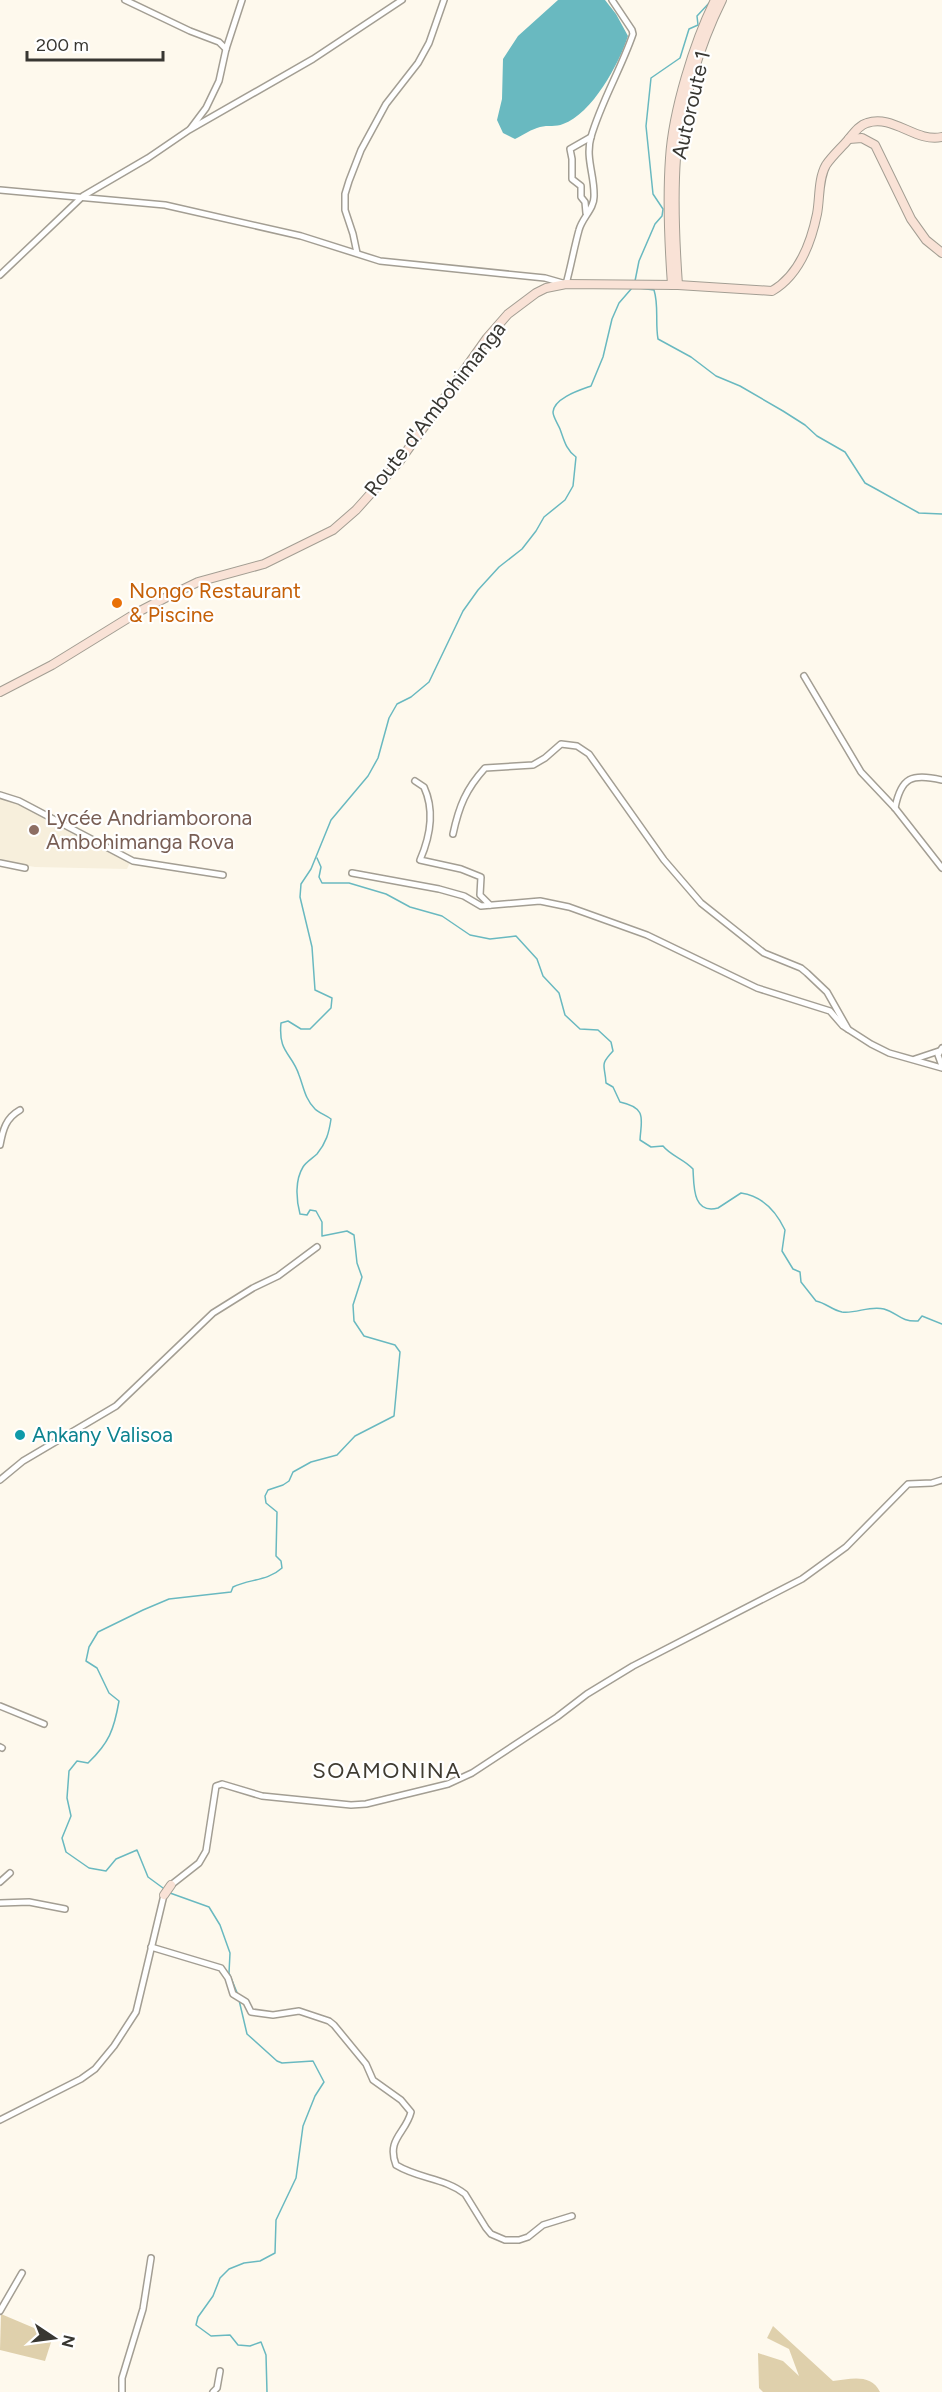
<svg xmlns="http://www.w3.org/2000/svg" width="942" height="2392" font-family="Figtree,sans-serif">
  <rect width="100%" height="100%" fill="#fef9ed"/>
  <path fill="#f7efdc" d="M0,796L16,802L130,862L127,869L35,867L0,861Z"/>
  <g fill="#dfd0ac">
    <path d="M1,2314L53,2336L45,2361L0,2350Z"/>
    <path d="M773,2326L833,2381C850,2379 871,2373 880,2392H763L759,2388L758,2353L783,2361L799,2376L789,2349L767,2338Z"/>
  </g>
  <path fill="#69b9c0" d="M558,0H605L616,14L628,36C619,64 592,114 563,124C556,127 548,125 540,127C532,129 523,135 515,139L503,133L497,120L502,99L503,59L518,36Z"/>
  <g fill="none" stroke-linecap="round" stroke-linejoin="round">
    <g stroke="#69b9c0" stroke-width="1.5">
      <path d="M635,281L639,261L655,224L662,216L663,209L653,194L646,126L651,78L680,58L689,29L698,25L697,16L711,1"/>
      <path d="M639,288L654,290C659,306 655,322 658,339L691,357L716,376L740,386L783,411L805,425L817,436L845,452L865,483L876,489L919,513L942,514"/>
      <path d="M317,858L321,867L319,877L322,883H349L386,894L410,907L442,916L470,935L490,939L516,936L537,959L543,976L559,993L565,1015L580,1029L598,1030L611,1042L613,1051C599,1066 605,1064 606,1083L613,1087L620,1102C648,1108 641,1120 640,1140L651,1147L663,1146C671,1156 684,1159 693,1169C694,1184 692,1215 718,1208L741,1193C762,1196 776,1211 785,1230L782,1251L793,1269L800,1272L801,1282L816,1301C826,1303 832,1310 842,1312C856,1314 870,1305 884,1309C898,1313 900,1322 918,1321L922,1316L942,1324"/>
      <path d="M163,1888L148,1877L137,1850L116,1859L106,1871L89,1868L66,1852L62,1838L71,1816L67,1798L69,1771L77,1761L88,1763C109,1743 114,1730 119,1701L109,1693L97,1668L86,1661L89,1647L98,1632L143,1610L169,1599L231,1592L233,1587C249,1579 268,1581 282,1568L281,1561L276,1556L277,1512L266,1503L265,1496L268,1490L283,1485L289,1481L293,1472L311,1462L337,1455L355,1436L394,1416L400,1352L395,1345L364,1336L354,1321L353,1305L362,1277L357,1263L354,1235L347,1231L322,1236V1222L316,1211L310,1210L307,1215L300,1214C296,1199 295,1180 303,1167C306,1162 313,1158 317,1154C326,1143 329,1133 331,1119C326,1115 319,1113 315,1109C305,1099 304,1088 299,1075C292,1053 278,1053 281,1023L288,1021L301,1029H310L331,1008L332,998L315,990L312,947L300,897L301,884L311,869L331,820L368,776L378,758L389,718L397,704L411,697L429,682L463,611L478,590L499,567L522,549L536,531L544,517L565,500L573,486L576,457C566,450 564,440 560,429C558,424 553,417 553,412C554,398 580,390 591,386L603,357L612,319L619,303L632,288"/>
      <path d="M170,1893L209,1907L220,1925L230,1953L229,1973L238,1995"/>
      <path d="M239,2000L247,2034L277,2061L282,2063L313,2061L324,2082L315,2096L303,2126L296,2178L276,2220L275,2253L260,2261L244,2263L229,2269L220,2278L213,2296L198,2317L196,2325L211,2336L230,2335L238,2345L250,2346L261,2342L266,2355L267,2392"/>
    </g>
    <g stroke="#a39e93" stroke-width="8">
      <g id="street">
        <path d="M125,0L190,31L219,42L226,49"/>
        <path d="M191,128L206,108L219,81L226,49L242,0"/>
        <path d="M0,190L165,205L301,236L380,261L545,278L566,284C571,266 574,248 579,230C582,218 594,209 594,197C595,176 585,158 591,137C601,102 621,69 633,34L632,30L612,0"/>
        <path d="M586,213L585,202L581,197V186L572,179V159L570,149L591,137"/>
        <path d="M357,253L353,234L345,210V194L349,181L361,150L386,104L418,63L429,43L444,0"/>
        <path d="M0,275L83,196L148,158L189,130L313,59L402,0"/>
        <path d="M804,676L861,772L895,808L942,868"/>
        <path d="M415,781L424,787C435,811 430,837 420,860L461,869L481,877L480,895L490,905"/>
        <path d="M0,795L19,801L133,861L223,875"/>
        <path d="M895,808C901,777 912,773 942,780"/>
        <path d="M453,834C459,806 466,789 485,768L533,765L545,758L561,744L577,746L589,754L664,860L701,903L764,953L801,968L807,973L827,992L848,1029"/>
        <path d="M0,863L25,868"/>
        <path d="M352,873L439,889L464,896L481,906L540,901L569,907L647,935L757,988L830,1011L843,1026L871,1044L889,1053L942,1068"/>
        <path d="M942,1048L938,1055L942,1066"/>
        <path d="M915,1059L939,1051"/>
        <path d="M0,1145C3,1129 6,1118 20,1110"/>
        <path d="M0,1480L23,1461L116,1406L213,1313L253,1288L278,1276L317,1247"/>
        <path d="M0,1706L44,1724"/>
        <path d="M0,1747L2,1748"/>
        <path d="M0,1882L10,1873"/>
        <path d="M171,1885L199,1863L206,1851L216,1786L222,1784L262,1796L351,1805L366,1804L448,1784L472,1773L557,1717L587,1694L633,1666L802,1579L846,1547L908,1484L932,1483L942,1480"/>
        <path d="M0,1903L29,1902L65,1909"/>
        <path d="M151,1947L221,1968L228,1978L233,1994L246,2002L251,2012L273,2015L299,2011L329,2021L334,2025L366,2064L373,2080L401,2100L411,2112C406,2133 386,2139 396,2165C419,2179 445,2178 465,2194L486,2228L491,2234L505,2240H519L528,2237L543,2225L572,2216"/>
        <path d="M0,2120L81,2079L95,2069L114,2046L136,2012L164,1895"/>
        <path d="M0,2311L22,2273"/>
        <path d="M122,2392V2378L143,2309L151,2258"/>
        <path d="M213,2392L217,2388L220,2371"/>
      </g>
    </g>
    <g stroke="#a39e93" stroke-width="10">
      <g id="secondary">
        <path d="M849,139L862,138L875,145L911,219L926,240L942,253"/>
        <path d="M672,285C669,243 667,200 670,158C673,111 694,42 715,0"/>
        <path d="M678,285C675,243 673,200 676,158C680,108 700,44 722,0"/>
        <path d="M0,692L52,665L138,612L169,596L198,582L264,564L333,530L356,510L399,462L487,338L508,314L536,293L546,288L566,284L678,285L772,291C798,276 811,243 817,214C820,199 818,179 826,165C832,156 841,148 847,141C853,134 859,125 867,123C893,114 916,143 942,137"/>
        <path d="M164,1895L171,1885"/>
      </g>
    </g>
    <use href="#street" stroke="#fff" stroke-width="5"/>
    <use href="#secondary" stroke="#f9e2d6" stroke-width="8"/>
  </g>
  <circle fill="#e8710a" stroke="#fff" stroke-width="2" cx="117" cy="603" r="6"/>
  <circle fill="#8d6e63" stroke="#fff" stroke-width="2" cx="34" cy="830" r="6"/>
  <circle fill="#0f9aa8" stroke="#fff" stroke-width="2" cx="20" cy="1435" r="6"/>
  <g text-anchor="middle" stroke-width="4.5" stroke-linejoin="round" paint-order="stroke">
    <g font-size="21" fill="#383732" stroke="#fff">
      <text transform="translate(691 105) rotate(-77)" y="7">Autoroute 1</text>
      <text transform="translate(435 409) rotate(-52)" y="7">Route d'Ambohimanga</text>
    </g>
    <g font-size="21" fill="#c56008" stroke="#fff" text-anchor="start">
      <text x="129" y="598">Nongo Restaurant<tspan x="129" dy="24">&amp; Piscine</tspan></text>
    </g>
    <g font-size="21" fill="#785e54" stroke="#fff" text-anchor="start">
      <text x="46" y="825">Lycée Andriamborona<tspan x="46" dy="24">Ambohimanga Rova</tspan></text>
    </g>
    <g font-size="21" fill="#0d838f" stroke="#fff" text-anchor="start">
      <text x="32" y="1442">Ankany Valisoa</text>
    </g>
    <g font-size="22" letter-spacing="1.5" fill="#403c32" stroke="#fff">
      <text x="387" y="1778">SOAMONINA</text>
    </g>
  </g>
  <g transform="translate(54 2338) rotate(103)" stroke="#ffffff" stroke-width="4.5" paint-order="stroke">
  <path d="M0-4.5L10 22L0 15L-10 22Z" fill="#383732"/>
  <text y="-9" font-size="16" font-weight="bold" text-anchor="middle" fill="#383732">N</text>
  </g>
  <path d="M27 51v9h136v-9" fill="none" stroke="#383732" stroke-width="3"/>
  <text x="36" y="51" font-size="18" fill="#383732" stroke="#ffffff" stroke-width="4.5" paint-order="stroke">200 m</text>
</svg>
